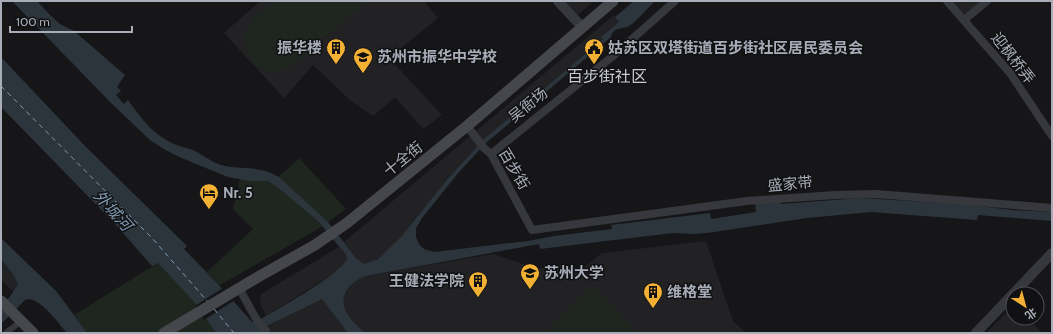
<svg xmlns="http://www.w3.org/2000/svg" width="1053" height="334" font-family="Cabin,'Noto Sans SC',sans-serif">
  <rect width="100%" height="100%" fill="#161618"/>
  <g fill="#222225">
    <path d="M260,1H424L438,18L389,58L442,115L423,129L395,97L373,116L351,101L313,65L284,98L224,33Z"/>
    <path d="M565,1H594L578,15Z"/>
    <path d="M947,1H984L962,20Z"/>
    <path d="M614,15L619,22L601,37L603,39L483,140L445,182L401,237L382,256L368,264H364L356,258L344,242Z"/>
    <path d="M706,241L733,321L746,333H262L261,330L263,329L351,281L366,276L493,254L538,269L563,265L581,270L602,253Z"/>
    <path d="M339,247L347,257L346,261L340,269L266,316L260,304L261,294Z"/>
    <path d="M1,259L12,273L18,284L13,291L1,280Z"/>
    <path d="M1013,306V318H1027L1043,333H986Z"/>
  </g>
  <g fill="#1e261f">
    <path d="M274,1H368L286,70L267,71L254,63L247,52L245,33L254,19Z"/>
    <path d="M299,158L346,209L323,226L220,285L207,272L253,229L233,209L240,179L267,181L271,184Z"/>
    <path d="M158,263L197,304L216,333H87L74,315Z"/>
    <path d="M592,286L638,333H545Z"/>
  </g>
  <g fill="#2c353c">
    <path d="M12,1H37L50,15L60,24L74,31L125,75L117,87L121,91L116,95L124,104L128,100C143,120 151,133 174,144C181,147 188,148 195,151C205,156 214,164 225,166C246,170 258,165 279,177L328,222L356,258L364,264L378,259L401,237L445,182L483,140L603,39L601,37L619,22L615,17L634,1H655C647,9 638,20 629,26C621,30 614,26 611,37L486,143L459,172L422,218L416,228V237L419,244L424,249L434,252L528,241L554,236L612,229L611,225L710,213L711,219L756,212L755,203L780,200L781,204L860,198L963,204L1012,210L1052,212V221L978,215L977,220L871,212L807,218L707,233L693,234L673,233L540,249L539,244L366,276C349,282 336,297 348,315C352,322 359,327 365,333H348L322,299L263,328L262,333H216L196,304L158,263L152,266L116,225L1,107V57L85,146L187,246L184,249L219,285L252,322H256C273,312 341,274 347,259L346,255L318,221L276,186L267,181H250L228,177L184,159L167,151L150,140L112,104Z"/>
    <path d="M1,238L57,292L87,333H67C59,324 38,294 25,300L1,324V305L9,298L18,284L12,273L1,259Z"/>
  </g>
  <path fill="#161618" d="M224,287L235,300L204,320L195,306Z"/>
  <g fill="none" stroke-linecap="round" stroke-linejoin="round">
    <g stroke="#7f9bb3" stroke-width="1" stroke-dasharray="5 4" stroke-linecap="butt">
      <path d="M1,86L152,238L208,302"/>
      <path d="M214,309L234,333"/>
    </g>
    <path stroke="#37383d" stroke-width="6" d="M6,333L21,321"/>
    <g stroke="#37383d" stroke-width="8">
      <path d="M947,1L1010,73L1052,136"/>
      <path d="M964,20L987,1"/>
      <path d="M467,126L484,148L491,154L532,230L747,201L835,195L876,194L1052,208"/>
      <path d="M491,154L613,56L675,1"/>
      <path d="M239,288L255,317L266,331"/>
    </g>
    <g stroke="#37383d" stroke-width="10">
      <path d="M558,1L582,27"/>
      <path d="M1013,294L1052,253"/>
      <path d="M976,333L1013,294"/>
    </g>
    <g stroke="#45474d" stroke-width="11">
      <path d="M1,301L33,333"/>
      <path d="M164,333L258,277L315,245L347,223L467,126L613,1"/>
    </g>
  </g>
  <defs>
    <g id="building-pin" transform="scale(1)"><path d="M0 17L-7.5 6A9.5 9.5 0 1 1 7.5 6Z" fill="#f2b134" stroke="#111113"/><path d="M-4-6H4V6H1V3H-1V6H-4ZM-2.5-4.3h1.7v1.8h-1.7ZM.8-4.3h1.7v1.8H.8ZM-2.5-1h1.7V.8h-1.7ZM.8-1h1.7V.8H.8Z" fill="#111"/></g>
    <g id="civic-pin" transform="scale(1)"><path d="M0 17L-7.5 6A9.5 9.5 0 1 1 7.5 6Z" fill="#f2b134" stroke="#111113"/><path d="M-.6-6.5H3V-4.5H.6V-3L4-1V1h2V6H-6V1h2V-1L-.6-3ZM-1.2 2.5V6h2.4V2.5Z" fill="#111"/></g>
    <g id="school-pin" transform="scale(1)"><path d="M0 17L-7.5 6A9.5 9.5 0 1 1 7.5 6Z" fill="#f2b134" stroke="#111113"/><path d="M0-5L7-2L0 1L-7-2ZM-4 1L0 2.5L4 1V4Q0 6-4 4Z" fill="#111"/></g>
    <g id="hotel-pin" transform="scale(1)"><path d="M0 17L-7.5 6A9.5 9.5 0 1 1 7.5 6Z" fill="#f2b134" stroke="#111113"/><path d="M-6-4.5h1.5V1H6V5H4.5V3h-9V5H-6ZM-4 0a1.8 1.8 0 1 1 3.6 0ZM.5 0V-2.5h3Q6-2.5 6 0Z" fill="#111"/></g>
    <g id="university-pin" transform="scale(1)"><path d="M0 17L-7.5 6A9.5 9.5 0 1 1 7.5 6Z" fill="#f2b134" stroke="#111113"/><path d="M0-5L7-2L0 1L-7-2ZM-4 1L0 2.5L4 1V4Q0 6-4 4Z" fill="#111"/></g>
  </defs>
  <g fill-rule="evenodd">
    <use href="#building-pin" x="336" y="48"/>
    <use href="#civic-pin" x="594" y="48"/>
    <use href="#school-pin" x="363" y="57"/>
    <use href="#hotel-pin" x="209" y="193"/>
    <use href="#university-pin" x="530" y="273"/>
    <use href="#building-pin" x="478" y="281"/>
    <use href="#building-pin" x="653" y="292"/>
  </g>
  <g text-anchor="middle" stroke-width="3" stroke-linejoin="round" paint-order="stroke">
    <g font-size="15" font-weight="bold" fill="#a8adb8" stroke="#111113" text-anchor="start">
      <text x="322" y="53" text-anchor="end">振华楼</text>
      <text x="608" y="53">姑苏区双塔街道百步街社区居民委员会</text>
      <text x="377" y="62">苏州市振华中学校</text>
      <text x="223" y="198">Nr. 5</text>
      <text x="544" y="278">苏州大学</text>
      <text x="464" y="286" text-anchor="end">王健法学院</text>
      <text x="667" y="297">维格堂</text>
    </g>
    <g font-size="15" fill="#a8adb8" stroke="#111113">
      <text transform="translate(1013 58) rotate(52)" y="5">迎枫桥弄</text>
      <text transform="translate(528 105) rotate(-39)" y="5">吴衙场</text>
      <text transform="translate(403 159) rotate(-39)" y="5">十全街</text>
      <text transform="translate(514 169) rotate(59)" y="5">百步街</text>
      <text transform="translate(790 184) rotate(-5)" y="5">盛家带</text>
    </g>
    <g font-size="16" fill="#c9ccd4" stroke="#111113">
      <text x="607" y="82">百步街社区</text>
    </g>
    <g font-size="16" font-style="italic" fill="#7f9bb3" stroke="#111113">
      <text transform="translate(113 210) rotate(48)" y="6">外城河</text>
    </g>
  </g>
  <rect width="1053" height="334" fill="none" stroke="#a8adb8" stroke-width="4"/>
  <g transform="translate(1025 306) rotate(144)"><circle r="19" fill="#111113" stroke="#4d4f55"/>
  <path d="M0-3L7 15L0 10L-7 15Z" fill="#f2b134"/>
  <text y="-6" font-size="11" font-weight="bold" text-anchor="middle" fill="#a8adb8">北</text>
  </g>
  <path d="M10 26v6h122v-6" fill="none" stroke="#a8adb8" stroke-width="2"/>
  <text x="16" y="26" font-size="12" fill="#a8adb8" stroke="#111113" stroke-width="3" paint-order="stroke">100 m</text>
</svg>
